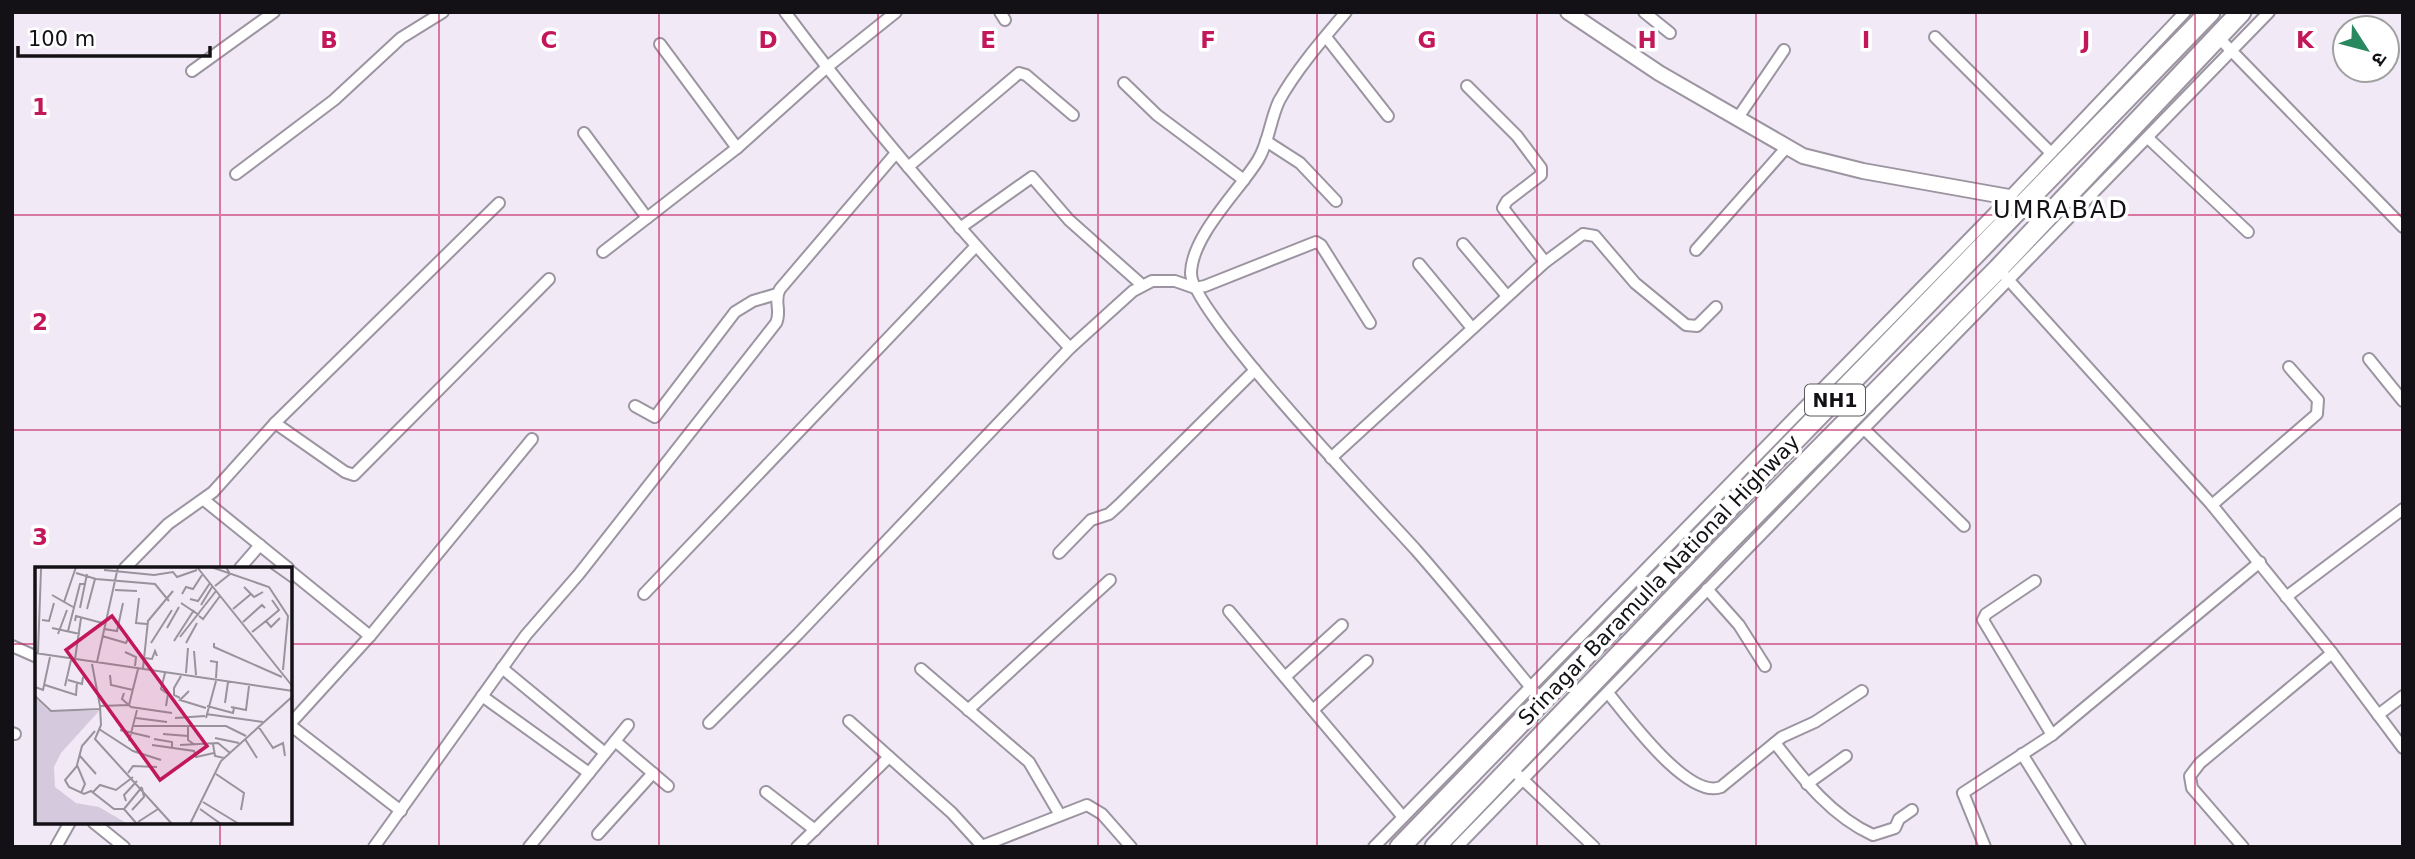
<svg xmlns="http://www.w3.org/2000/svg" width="2415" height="859" font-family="'DejaVu Sans','Noto Sans Devanagari',sans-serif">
  <rect width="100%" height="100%" fill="#f1eaf6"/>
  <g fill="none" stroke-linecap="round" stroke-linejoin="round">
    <g stroke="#9c95a1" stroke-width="14">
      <g id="minor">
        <path d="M785,12C873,130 969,241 1070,348"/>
        <path d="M1000,12L1005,20"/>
        <path d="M1346,12C1323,39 1296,70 1279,101C1270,120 1269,142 1258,160C1239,191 1192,235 1191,273C1190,311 1381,511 1416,550C1459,599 1500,650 1541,700"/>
        <path d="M1644,12L1670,33"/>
        <path d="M1326,37L1388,116"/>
        <path d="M1935,37L2051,153"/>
        <path d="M2218,37L2403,227"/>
        <path d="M660,44L737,148"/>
        <path d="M192,71L274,12"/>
        <path d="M1124,83L1157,115L1244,180"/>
        <path d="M1467,86L1517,136L1541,168V175L1507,201L1503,208L1545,262"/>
        <path d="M1737,119L1784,50"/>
        <path d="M584,133L647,218"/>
        <path d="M2148,138L2248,232"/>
        <path d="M1266,141L1300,163L1336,201"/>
        <path d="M908,167L1019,73L1026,75L1073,115"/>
        <path d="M236,174L334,100L401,38L443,12"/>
        <path d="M960,228L1032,177L1069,220L1142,285"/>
        <path d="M1463,244L1507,296"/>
        <path d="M1696,250L1786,148"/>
        <path d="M603,252L737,148L826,68L896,12"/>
        <path d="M1419,264L1472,328"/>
        <path d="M2005,276L2212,505L2332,653L2403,748"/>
        <path d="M2369,359L2403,401"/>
        <path d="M635,406L655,417L735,312L753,301L777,294"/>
        <path d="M275,423L345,472L354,475L549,279"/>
        <path d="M1864,429L1964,526"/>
        <path d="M1331,458L1544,263L1583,234L1595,236L1635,283L1686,325L1697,326L1716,307"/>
        <path d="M204,500L288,568"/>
        <path d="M2212,505L2317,414L2318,400L2289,367"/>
        <path d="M1059,553L1091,520L1109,514L1119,505L1255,370"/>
        <path d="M125,568L168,524L213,492L275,423L499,203"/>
        <path d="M240,568L260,545"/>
        <path d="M290,571L370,636"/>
        <path d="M2035,581L1986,614L1983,620L2052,735"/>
        <path d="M1707,589L1739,625L1765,666"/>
        <path d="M644,594L975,247"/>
        <path d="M2286,597L2403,509"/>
        <path d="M1229,611L1403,817"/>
        <path d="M12,646L37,657"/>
        <path d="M502,668L605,753"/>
        <path d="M921,669L1029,762L1060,815"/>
        <path d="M1285,677L1342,625"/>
        <path d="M1608,693C1628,717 1688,800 1721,787L1782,737L1815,722L1862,691"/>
        <path d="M482,696L589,773"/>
        <path d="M968,710L1110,580"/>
        <path d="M1313,710L1367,661"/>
        <path d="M2378,715L2403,696"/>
        <path d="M849,721L952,813L982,846L1087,805L1102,814L1131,847"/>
        <path d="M709,723L798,634L1070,348L1133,291L1152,281H1175L1195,288L1205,286L1316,242L1321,245L1370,323"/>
        <path d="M290,724L370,636L532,439"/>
        <path d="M290,725L401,811"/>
        <path d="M12,733L15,734"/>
        <path d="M615,741L668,786"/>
        <path d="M1775,743C1803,779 1831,816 1873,835L1895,828L1899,819L1912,810"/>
        <path d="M2022,754L2080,847"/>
        <path d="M1518,775L1594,847"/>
        <path d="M1807,784L1846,756"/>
        <path d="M766,792L815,830"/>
        <path d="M93,822L124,847"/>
        <path d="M598,834L653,773"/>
        <path d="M56,847L70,822"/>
        <path d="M374,847L526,635L579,574L776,323C782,311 773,300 780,289L896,153"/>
        <path d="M529,847L628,725"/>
        <path d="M797,847L889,757"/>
        <path d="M1374,847L1998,209L2185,12"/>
        <path d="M1457,847L2269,12"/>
        <path d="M1985,847L1963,793L2052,735L2260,562"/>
        <path d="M2243,847L2192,788L2190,776L2200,763L2332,653"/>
      </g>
    </g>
    <g stroke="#9c95a1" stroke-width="18">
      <path id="tertiary" d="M1568,12L1659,73L1803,156L1863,171L2009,197"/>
    </g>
    <g stroke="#9c95a1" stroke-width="23">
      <g id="trunk">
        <path d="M1400,847L2210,12"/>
        <path d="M1435,847L1716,554L1998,269L2241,12"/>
      </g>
    </g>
    <use href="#minor" stroke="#fff" stroke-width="10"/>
    <use href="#tertiary" stroke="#fff" stroke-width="14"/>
    <use href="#trunk" stroke="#fff" stroke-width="19"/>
  </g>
  <path fill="none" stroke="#c2185b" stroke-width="2" stroke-opacity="0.55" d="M220,12V568M439,12V847M659,12V847M878,12V847M1098,12V847M1317,12V847M1537,12V847M1756,12V847M1976,12V847M2195,12V847M12,215H2403M12,430H2403M12,644H37M290,644H2403M220,822V847"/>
  <g text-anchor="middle" stroke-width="7" stroke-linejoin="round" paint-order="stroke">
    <rect fill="#fff" stroke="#5a585b" stroke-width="2" x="1805" y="384.5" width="60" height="31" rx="5"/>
    <g font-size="19" font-weight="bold" fill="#131115">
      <text x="1835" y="407">NH1</text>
    </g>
    <g font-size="21" fill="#131115" stroke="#fff">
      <text transform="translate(1659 580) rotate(-46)" y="7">Srinagar Baramulla National Highway</text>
    </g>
    <g font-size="24" letter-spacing="2" fill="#131115" stroke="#fff">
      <text x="2061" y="218">UMRABAD</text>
    </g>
  </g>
  <g transform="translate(35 567)">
    <rect width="257" height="257" fill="#f1eaf6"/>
    <path d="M0,131L13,143L64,144L26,186L19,200L20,220L41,236L64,240L93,257H0Z" fill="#d5cadd"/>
    <path fill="none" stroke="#98939c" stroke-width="2" d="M162,0L258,120M176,0L234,20L253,49L248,103M234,0L258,17M69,3L119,8L138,5L142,10L162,3M41,6L61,12L120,17L134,34M180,19L195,7L191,0M209,20L219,30L228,25M80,23L102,24M147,27L151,20L158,22L167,8M17,28L38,40M104,31L101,56L112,57M155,32L163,34L175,16M29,35L41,0M146,36L164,48M166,38L177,20M45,41L52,7M52,42L60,12M198,42L216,27M164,49L168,52L185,29M7,53L14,54L19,36M40,54L41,49L71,57M231,54L244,43L237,33M208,55L227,38L230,41M17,61L45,67M132,61L144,40M69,62L82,64L88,36M33,64L45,17H51M217,65L231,54L236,60L245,51M23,67L32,43M67,69L91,76L93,72M145,70L181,24M139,74L159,43M116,76L137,43M151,76L162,56M179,76V80L247,110M159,84L161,108M90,85L101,90L100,99M0,86L258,124M3,86L6,2M109,91L117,92L120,84L122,89M40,92L46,51M175,94L182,95L181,111M62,95L83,0M57,97L65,139L66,158L60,172L137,257M108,101L113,54L138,24M130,106L126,122L133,127L131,139M151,106L153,81M75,108L76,118L98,123M33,113L47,117L48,110M10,118L41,128L42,115M30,119L36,93M0,120L8,123L15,90M154,124L145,133L171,141M89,126L87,132L96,140L137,146M0,129L16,144L65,142M145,131L139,128V121L146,109M190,136L193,115M65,139L94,138L103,102M172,139L198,146L199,141M196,140L211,143L214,119M171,147L228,155M101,151L132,155M140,151L170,149M171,151L181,114M99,159H191L211,169M153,159V173L160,178M223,159L238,181L248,176L250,189M64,162L98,184L126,193M85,163L115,170M128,167L153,169M180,171L204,176M119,172L137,175V181M210,172L222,191M94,174L102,143M178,177L180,189L189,191M117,178L159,184L161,190L179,186M145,178L183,176L195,186M45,189L61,207M42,199L30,213L34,220L49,227L56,224L79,242H89L102,257M93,206L98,199L122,200M181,207L209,226L206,243M46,226L50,217L42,198L47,179L60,164M57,226L65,218L81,223L98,210M91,234L89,228L102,214M168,235L204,257M89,242L107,220M165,242L186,257M97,243L109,230L107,221M103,255L123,242M155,257L186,194L258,129"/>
    <path fill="#c2185b" fill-opacity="0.15" stroke="#c2185b" stroke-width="3.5" d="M77,49L172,179L125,213L31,83Z"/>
    <rect width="257" height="257" fill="none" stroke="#131115" stroke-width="3.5"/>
  </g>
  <g font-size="23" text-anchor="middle" font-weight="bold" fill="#c2185b" stroke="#fff" stroke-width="7" stroke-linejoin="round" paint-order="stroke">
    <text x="329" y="48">B</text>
    <text x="549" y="48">C</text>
    <text x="768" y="48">D</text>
    <text x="988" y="48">E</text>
    <text x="1208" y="48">F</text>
    <text x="1427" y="48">G</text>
    <text x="1647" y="48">H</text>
    <text x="1866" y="48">I</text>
    <text x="2086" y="48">J</text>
    <text x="2305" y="48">K</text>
    <text x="40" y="115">1</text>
    <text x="40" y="330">2</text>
    <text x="40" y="545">3</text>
  </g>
  <rect width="2415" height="859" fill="none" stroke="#131115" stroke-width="28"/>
  <g transform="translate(2366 49) rotate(126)"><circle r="33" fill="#ffffff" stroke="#a1a0a1" stroke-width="2"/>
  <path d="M0-5L12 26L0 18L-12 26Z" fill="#2a8860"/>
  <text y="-10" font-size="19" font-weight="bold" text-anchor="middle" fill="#131115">उ</text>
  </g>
  <path d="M18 46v10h192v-10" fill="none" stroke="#131115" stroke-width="3.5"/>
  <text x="28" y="46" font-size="21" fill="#131115" stroke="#ffffff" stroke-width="5" paint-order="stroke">100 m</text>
</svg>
